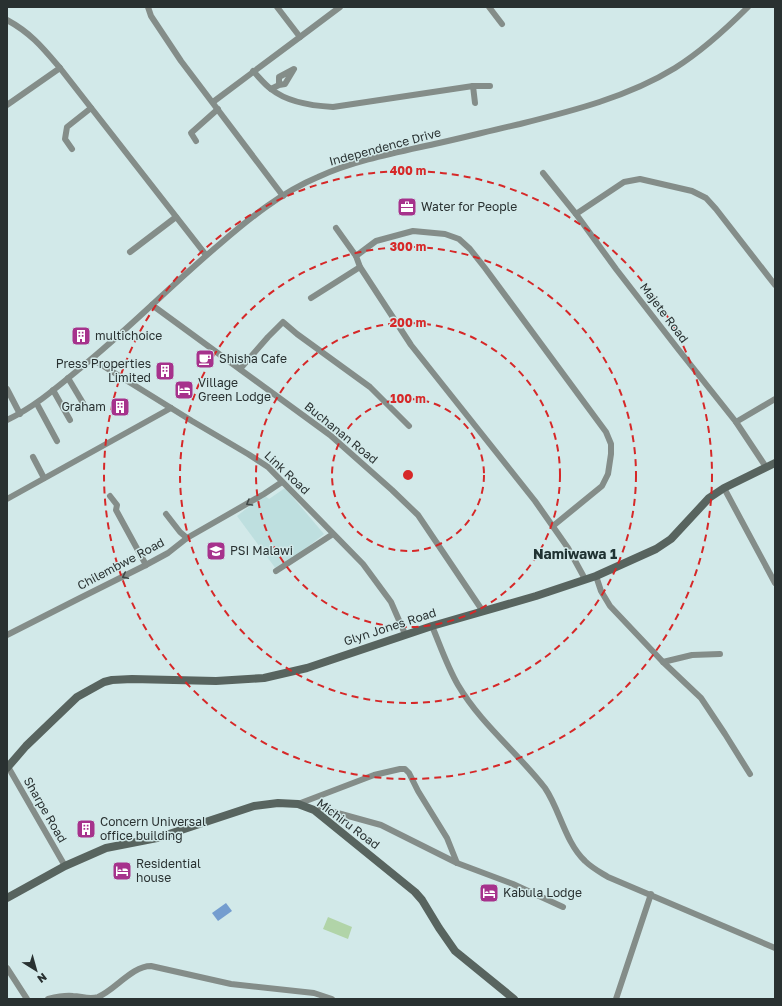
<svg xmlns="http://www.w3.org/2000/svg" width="782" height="1006" font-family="'Golos Text',sans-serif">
  <rect width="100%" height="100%" fill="#d2e9e9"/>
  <path fill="#bedfdf" d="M285,488L324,534L300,553L276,569L237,516L264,495L269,499Z"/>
  <path fill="#b1d4a8" d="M328,917L352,927L348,939L323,929Z"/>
  <path fill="#749dcf" d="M226,903L232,911L218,921L212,913Z"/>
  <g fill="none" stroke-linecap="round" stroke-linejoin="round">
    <g stroke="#848d89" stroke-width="6">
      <path d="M148,7L151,16L181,61L283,196"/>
      <path d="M489,7L502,24"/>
      <path d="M7,20C31,33 43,48 60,68L206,255"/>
      <path d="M300,37L340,7"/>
      <path d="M253,71C259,77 264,84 271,89C287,102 314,106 333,107L473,86"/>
      <path d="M271,89L279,85L285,84L294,69L279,77V85"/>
      <path d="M213,102L300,37L277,7"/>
      <path d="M475,103L473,86H490"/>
      <path d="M7,105L60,68"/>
      <path d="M196,141L191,133L218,109"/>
      <path d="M72,149L65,139L67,127L91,108"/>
      <path d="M543,173L576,214L616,269L678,349L736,422L766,467"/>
      <path d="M576,214L624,182L640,179L692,191L706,198L716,209L775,285"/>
      <path d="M336,228L356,256"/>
      <path d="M130,252L176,217"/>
      <path d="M311,298L360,267"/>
      <path d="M152,305L330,435L392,490L418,515L480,607L481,611"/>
      <path d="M92,359L192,421L248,454L268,467L363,564L391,602L405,634"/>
      <path d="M240,369L268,337L283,322L297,334L370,387L409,426"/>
      <path d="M68,378L83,403"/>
      <path d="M7,389L20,414"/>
      <path d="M53,390L70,420"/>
      <path d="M37,404L57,441"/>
      <path d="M7,420C34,407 55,389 78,370C128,330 172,284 221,243C250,218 282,192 318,177C355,160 399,152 439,143C466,137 493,130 520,124C572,111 628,97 675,68C702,51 725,30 748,7"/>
      <path d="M736,422L775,399"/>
      <path d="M33,457L44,478"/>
      <path d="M724,488L775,583"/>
      <path d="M110,496L117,505L116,510L146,565"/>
      <path d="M7,499L171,408"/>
      <path d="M166,514L180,532L187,538"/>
      <path d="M553,526L602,486L608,474L611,454V444L606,432L485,268L470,249L459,239L445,234L413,231L376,241L356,256L360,267L411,345L535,501L568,548L585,579"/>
      <path d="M276,571L333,534"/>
      <path d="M596,576L601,591L610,606L663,662L701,698L725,734L750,774"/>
      <path d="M432,626C440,645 447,666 458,685C481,724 517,752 545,788C560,810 565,842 585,861C592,868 600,872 608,877L775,948"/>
      <path d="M7,635L80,598L144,566L168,553L187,538L264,494L282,482"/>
      <path d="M663,662L692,655L720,654"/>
      <path d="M7,765L65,866"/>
      <path d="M298,804L374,775L400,769H405L409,773L418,791L447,838L457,863"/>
      <path d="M314,810L323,809L381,825L457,863L513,884L563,907"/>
      <path d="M7,968L27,999"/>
      <path d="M48,999C56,997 65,995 73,996C81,996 89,1000 98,997C115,990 132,966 151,966L231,984L314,993L332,999"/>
      <path d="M616,999L651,894"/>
    </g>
    <g stroke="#58645f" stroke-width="8">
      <path d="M7,768L26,746L77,697L104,682L112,680L132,679L216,681L264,678L307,668L432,626L536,596L596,576L656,549L671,539L709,498L724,488L775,463"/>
      <path d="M7,898L65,866L106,848L157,838L254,806L278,803L298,804L314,810L415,892L422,900L439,928L455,951L514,999"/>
    </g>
  </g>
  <defs><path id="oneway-chevron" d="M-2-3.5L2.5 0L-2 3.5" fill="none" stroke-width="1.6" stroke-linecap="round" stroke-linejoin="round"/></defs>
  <g stroke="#404847">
    <use href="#oneway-chevron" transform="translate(249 503) rotate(150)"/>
    <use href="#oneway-chevron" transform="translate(125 576) rotate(154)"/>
  </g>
  <g fill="none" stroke="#d62828" stroke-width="2" stroke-dasharray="7 5">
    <circle cx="408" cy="475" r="76"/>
    <circle cx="408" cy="475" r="152"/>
    <circle cx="408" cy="475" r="228"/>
    <circle cx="408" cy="475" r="304"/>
  </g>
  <defs>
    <g id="office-square" transform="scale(1)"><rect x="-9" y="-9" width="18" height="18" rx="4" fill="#a6328c" stroke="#d2e9e9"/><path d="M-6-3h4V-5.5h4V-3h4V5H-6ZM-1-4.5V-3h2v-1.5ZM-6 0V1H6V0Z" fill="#fff"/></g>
    <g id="building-square" transform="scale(1)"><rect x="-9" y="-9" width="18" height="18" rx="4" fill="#a6328c" stroke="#d2e9e9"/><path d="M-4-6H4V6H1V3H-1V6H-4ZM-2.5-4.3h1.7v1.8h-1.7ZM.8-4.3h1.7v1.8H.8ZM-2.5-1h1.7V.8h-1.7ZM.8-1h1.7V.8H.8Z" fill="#fff"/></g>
    <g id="cafe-square" transform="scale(1)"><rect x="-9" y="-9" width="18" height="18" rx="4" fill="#a6328c" stroke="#d2e9e9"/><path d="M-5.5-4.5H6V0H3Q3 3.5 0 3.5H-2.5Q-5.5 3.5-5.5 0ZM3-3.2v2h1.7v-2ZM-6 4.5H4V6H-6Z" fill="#fff"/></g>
    <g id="hotel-square" transform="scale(1)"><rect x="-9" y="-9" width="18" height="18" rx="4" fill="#a6328c" stroke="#d2e9e9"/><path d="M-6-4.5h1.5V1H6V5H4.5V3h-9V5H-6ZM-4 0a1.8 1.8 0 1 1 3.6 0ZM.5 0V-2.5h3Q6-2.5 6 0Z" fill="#fff"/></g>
    <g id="school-square" transform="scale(1)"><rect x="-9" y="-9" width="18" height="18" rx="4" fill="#a6328c" stroke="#d2e9e9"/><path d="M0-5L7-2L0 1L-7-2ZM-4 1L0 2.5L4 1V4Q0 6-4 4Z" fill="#fff"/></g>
  </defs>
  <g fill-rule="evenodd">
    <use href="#office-square" x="407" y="207"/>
    <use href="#building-square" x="81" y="336"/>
    <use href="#cafe-square" x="205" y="359"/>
    <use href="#building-square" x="165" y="371"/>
    <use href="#hotel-square" x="184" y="390"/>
    <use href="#building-square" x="120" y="407"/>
    <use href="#school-square" x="216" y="551"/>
    <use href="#building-square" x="86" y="829"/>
    <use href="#hotel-square" x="122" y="871"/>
    <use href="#hotel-square" x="489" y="893"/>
  </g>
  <g text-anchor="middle" stroke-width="3" stroke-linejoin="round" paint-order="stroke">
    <g font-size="12" fill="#293131" stroke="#d2e9e9">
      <text transform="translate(385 147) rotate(-15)" y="4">Independence Drive</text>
      <text transform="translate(664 313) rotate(53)" y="4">Majete Road</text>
      <text transform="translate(341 433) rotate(39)" y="4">Buchanan Road</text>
      <text transform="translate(287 473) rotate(43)" y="4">Link Road</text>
      <text transform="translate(121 564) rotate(-28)" y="4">Chilembwe Road</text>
      <text transform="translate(390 627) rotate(-18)" y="4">Glyn Jones Road</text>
      <text transform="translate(45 810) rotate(60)" y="4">Sharpe Road</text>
      <text transform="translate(348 824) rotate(37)" y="4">Michiru Road</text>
    </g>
    <g font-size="12" fill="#293131" stroke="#d2e9e9" text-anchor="start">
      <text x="421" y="211">Water for People</text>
      <text x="95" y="340">multichoice</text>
      <text x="219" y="363">Shisha Cafe</text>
      <text x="151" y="368" text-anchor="end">Press Properties<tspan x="151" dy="14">Limited</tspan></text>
      <text x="198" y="387">Village<tspan x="198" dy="14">Green Lodge</tspan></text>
      <text x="106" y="411" text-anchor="end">Graham</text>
      <text x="230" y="555">PSI Malawi</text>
      <text x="100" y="826">Concern Universal<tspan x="100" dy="14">office building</tspan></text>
      <text x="136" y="868">Residential<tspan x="136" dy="14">house</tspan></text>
      <text x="503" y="897">Kabula Lodge</text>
    </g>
    <g font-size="14" font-weight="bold" fill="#203333" stroke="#d2e9e9">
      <text x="575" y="559">Namiwawa 1</text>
    </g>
  </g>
  <circle cx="408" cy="475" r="6" fill="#d62828" stroke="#d2e9e9" stroke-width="2"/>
  <g font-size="12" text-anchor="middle" font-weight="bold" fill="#d62828" stroke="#d2e9e9" stroke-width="3" stroke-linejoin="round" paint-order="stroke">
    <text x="408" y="175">400 m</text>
    <text x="408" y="251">300 m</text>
    <text x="408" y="327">200 m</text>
    <text x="408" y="403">100 m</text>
  </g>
  <rect width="782" height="1006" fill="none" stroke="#293131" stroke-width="16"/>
  <g transform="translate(36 970) rotate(143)" stroke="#d2e9e9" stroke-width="3" paint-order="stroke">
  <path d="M0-3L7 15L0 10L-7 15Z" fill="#293131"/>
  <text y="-6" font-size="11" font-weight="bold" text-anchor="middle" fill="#293131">N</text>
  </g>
</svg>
